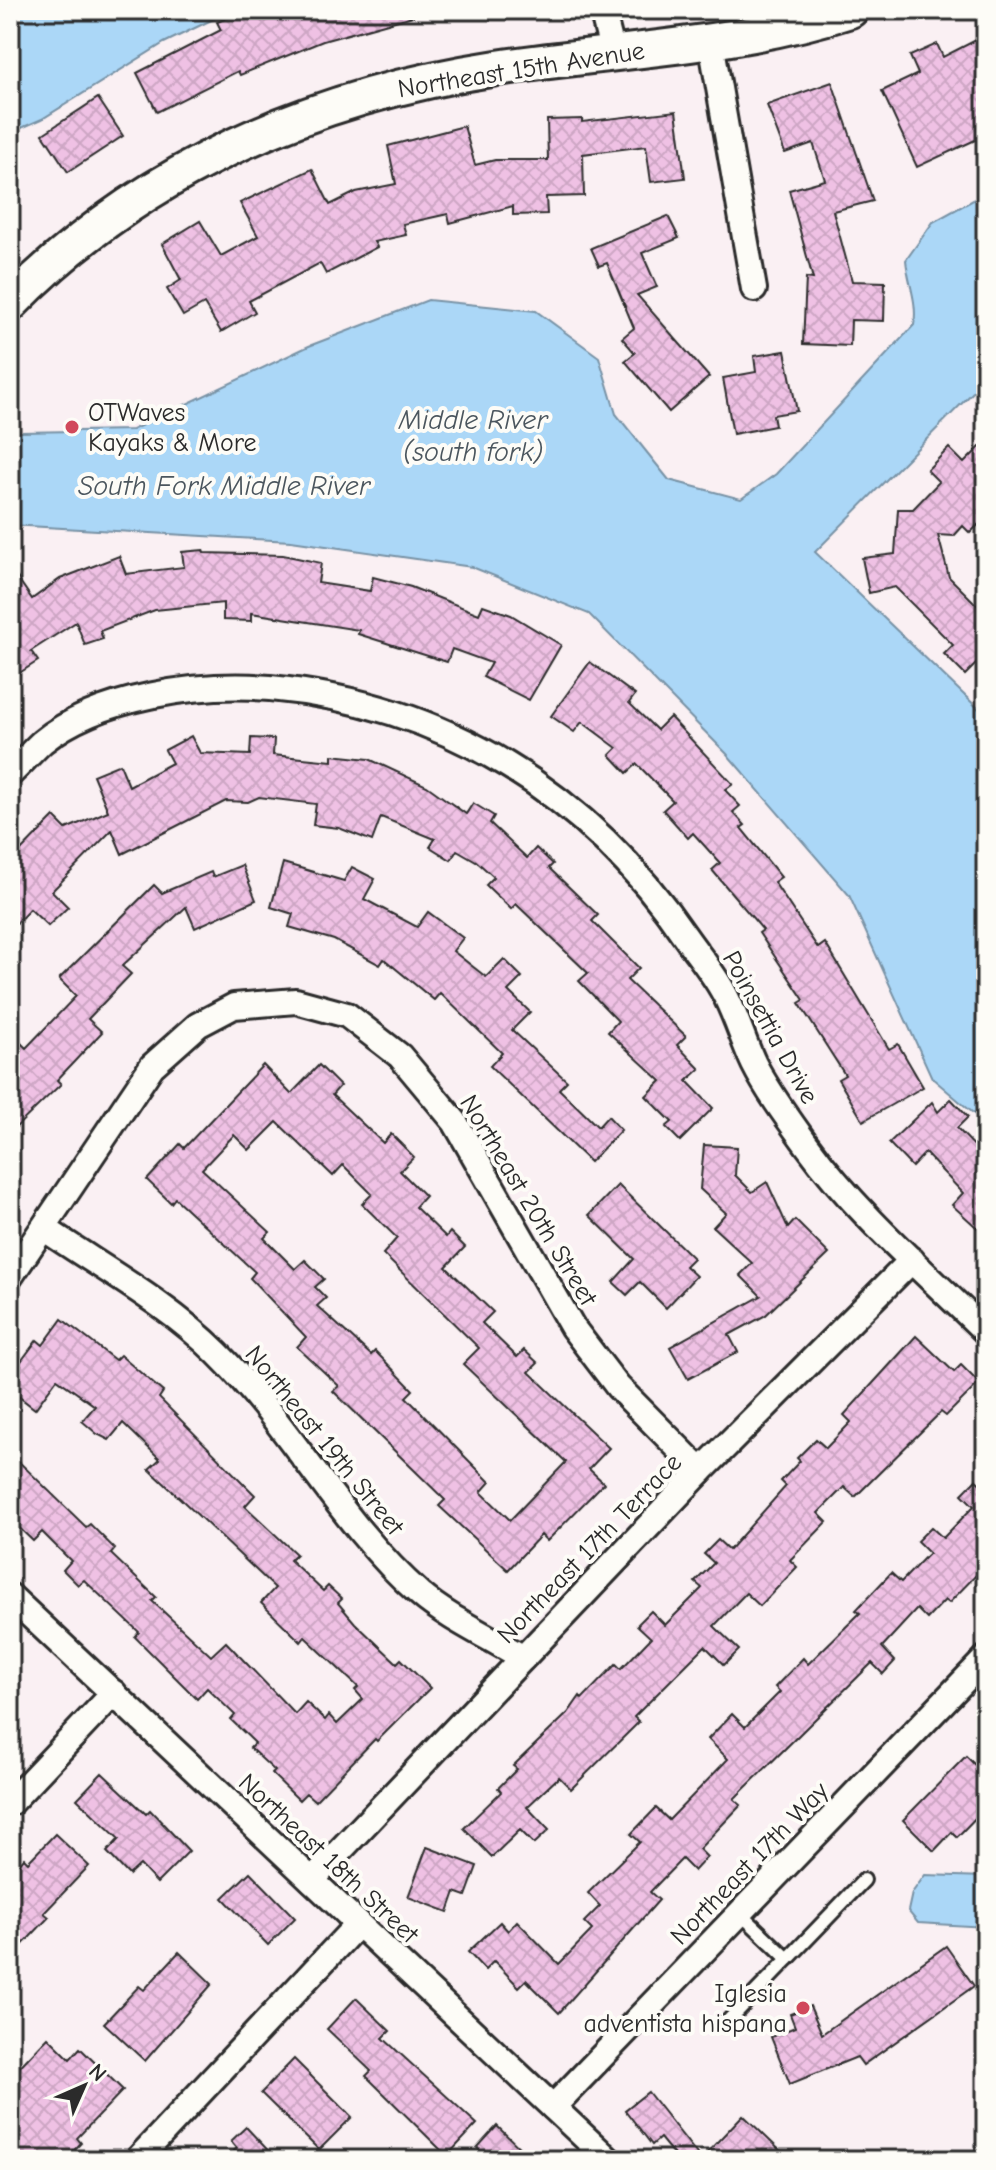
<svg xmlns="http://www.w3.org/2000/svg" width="996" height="2170" font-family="'Comic Neue',sans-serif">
  <defs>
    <pattern id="building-cross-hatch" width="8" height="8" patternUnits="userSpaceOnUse" patternTransform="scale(2)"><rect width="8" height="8" fill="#efc1e4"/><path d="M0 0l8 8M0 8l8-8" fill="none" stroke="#cda6c4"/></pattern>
  </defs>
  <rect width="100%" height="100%" fill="#faf0f3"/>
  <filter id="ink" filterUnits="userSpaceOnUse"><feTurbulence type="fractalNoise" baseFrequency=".0125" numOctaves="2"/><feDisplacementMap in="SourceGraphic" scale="16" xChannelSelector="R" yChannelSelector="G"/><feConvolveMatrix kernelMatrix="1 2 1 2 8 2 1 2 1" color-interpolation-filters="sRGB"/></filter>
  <g filter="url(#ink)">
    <g fill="#abd7f7" stroke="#7892a5" stroke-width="2">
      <path d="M10,10H232L164,43L42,119L10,133Z"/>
      <path d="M986,193V379L815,552L986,716V1124L932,1078L849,895L727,754L589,614L472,567L291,541L10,525V429L21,432L132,430L309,346L428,300L536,311L599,357L616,414L669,480L741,499L776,474L914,325C918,302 908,283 906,260L933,222Z"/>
      <path d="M925,1875L986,1877V1927L918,1923L908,1911L912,1893Z"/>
    </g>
    <g fill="url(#building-cross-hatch)" stroke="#2b2b2b" stroke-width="2" fill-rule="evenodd">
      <path d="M247,10H412L413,16L323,41L240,75L238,71L157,112L137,73L221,30L217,22Z"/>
      <path d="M986,35V135L917,167L882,91L918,74L910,56L937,44L943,57Z"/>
      <path d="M832,82L873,201L833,211L852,281L885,282L884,321L851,320L850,346L803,344L806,278L813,279L789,190L825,180L813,143L785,153L767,105Z"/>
      <path d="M98,98L123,136L68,172L43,134Z"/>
      <path d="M676,111L685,178L651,182L646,146L583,154L584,196L546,197L547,214L513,215V206L450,223L448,214L403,224L406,235L374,242L377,247L326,274L320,263L249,301L255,312L221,332L204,304L183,316L167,289L181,280L162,244L200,221L221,256L258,236L240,203L312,169L330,205L356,192L396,184L388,146L464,126L475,165L495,160H548L547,120L582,119V122Z"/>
      <path d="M668,216L679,238L642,253L657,287L637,295L709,377L669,412L625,361L635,353L622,338L634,328L607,263L599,266L591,248Z"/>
      <path d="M785,351L797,411L773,415L775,426L733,434L723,378L756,372L754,356Z"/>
      <path d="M986,441V517L970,533L963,526L954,536L938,535L949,577L986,614V654L965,675L944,654L953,645L895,587L869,593L862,558L895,554L898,509H913L939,482L927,470L949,448L964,463Z"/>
      <path d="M203,550L204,553L283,555L321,563L318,583L370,591L373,577L411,587L479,614L483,605L511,615L561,645L529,700L483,677L491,663L452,649L447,662L358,634L359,630L251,613V621L223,620V603L155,610L100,631L103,639L85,645L76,622L31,651L38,661L10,679V567L32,599L60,579L119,556L126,574L184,567L182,552Z"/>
      <path d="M590,662L635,695L629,703L657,730L670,717L733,784L725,790L740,806L733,812L745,825L741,828L781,877L774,882L818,948L825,943L889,1049L898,1044L923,1087L863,1121L838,1079L845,1075L799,1003L804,1000L759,933L763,930L712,870L720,863L693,833L688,838L663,810L673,801L637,764L627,773L610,755L617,748L582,722L574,732L551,716Z"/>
      <path d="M191,736L200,753L250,755L251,738L274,739L273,755L332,761V755L369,759L427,786L466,814L473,803L494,816L490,823L527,858L536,848L553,864L549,868L598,915L592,921L639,968L627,980L686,1036L677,1045L700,1069L687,1081L713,1108L680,1141L666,1127L672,1122L646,1096L661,1081L608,1032L618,1021L579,981L588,973L516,904L511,909L486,885L494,877L476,861L457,850L451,860L430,847L435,839L381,817L372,841L339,828L313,825L316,804L259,797L248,802L226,801L122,854L112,830L52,891L68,907L48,926L30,909L10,930V862L54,817L66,829L108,811L93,775L120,764L129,786L172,763L165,750Z"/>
      <path d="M283,863L344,881L352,867L375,879L364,899L417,927L428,912L463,938L453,951L486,977L504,959L522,977L508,991L530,1012L512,1030L567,1081L559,1089L598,1127L608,1116L621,1130L590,1162L490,1066L502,1053L440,993L434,1000L384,959L380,965L334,940L289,927L293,914L271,907Z"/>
      <path d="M242,865L256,900L195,928L186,907L122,966L131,974L88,1019L102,1032L57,1080L61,1084L10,1133V1032L26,1048L76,996L59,979L154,885L162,893L211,872L213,877Z"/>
      <path d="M263,1065L291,1094L319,1065L340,1086L332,1095L383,1143L391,1134L414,1157L400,1171L425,1196L415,1207L446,1237L450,1232L465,1247L446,1267L493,1312L482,1323L517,1357L524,1350L538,1363L529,1372L609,1448L589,1469L604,1483L547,1541L541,1535L508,1570L439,1506L445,1500L333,1391L339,1386L297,1347L306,1337L250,1278L255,1272L175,1198L171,1203L147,1180L180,1144L184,1148ZM277,1122L333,1176L343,1165L372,1194L362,1204L397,1238L383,1254L479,1348L463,1364L566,1462L510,1520L481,1492L490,1482L406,1397L413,1390L375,1351L371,1355L317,1306L326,1298L315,1287L324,1279L305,1260L295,1269L264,1238L270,1232L202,1169L234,1135L249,1150Z"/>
      <path d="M951,1099L968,1117L957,1128L986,1158V1236L952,1205L963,1193L925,1153L912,1167L889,1143L932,1102L938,1112Z"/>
      <path d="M704,1145L737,1147L735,1175L752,1192L767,1182L788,1228L795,1220L829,1254L766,1315L729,1335L738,1352L688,1379L670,1347L761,1296L740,1275L752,1263L713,1227L726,1213L700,1189Z"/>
      <path d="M618,1185L693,1258L685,1266L696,1276L666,1308L640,1282L627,1295L613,1282L634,1259L589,1215Z"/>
      <path d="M62,1319L115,1360L120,1355L163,1392L159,1398L255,1495L245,1506L296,1554L290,1560L323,1591L328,1586L342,1599L338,1603L355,1623L397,1663L401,1659L430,1688L377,1741L375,1739L315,1801L306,1793L299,1800L272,1774L275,1771L250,1748L255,1743L231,1720L235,1715L207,1688L197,1699L135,1637L139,1632L84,1580L78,1585L63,1570L71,1561L42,1532L33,1541L10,1519V1453L86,1527L90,1524L115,1549L111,1554L156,1597L152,1601L211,1656L226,1642L295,1714L306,1702L325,1720L329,1715L337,1724L363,1699L355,1690L358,1687L305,1637L301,1642L261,1603L275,1588L149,1469L160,1459L123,1423L109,1440L97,1434L82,1421L95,1406L57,1379L35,1409L10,1390V1376L37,1340L43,1345Z"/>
      <path d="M916,1336L954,1372L961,1365L979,1383L946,1416L941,1412L855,1497L844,1487L818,1513L827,1522L790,1560L797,1567L760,1606L746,1593L714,1626L739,1650L724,1665L705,1646L634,1717L639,1722L571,1789L559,1777L527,1807L549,1830L534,1844L520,1830L492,1857L464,1828L501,1792L498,1788L517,1769L513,1766L568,1713L580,1696L582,1699L616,1664L621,1669L651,1638L637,1625L651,1611L665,1625L702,1588L695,1582L714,1563L704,1554L718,1540L729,1550L786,1486L781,1481L800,1461L797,1458L816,1439L826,1448L851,1422L844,1415Z"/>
      <path d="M976,1480L986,1489V1565L949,1603L945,1600L927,1619L917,1609L882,1647L895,1661L883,1674L872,1663L734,1799L741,1805L699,1849L707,1857L694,1871L682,1859L650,1892L659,1900L559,2013L526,1980L519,1987L494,1961L485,1970L468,1952L500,1922L508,1931L517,1921L559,1964L592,1930L584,1922L600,1906L588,1893L640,1842L631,1834L656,1808L669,1820L728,1759L708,1739L732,1714L745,1727L780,1692L775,1687L803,1658L808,1664L860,1613L856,1610L891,1573L901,1582L929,1553L917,1541L931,1527L943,1538L974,1506L962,1494Z"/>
      <path d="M966,1756L986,1776V1807L957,1837L952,1832L934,1851L903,1820Z"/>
      <path d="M102,1773L146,1814L150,1810L189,1851L157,1883L140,1865L129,1875L107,1852L119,1839L77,1799Z"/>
      <path d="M55,1834L89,1866L44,1913L49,1917L10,1958V1874L24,1858L28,1862Z"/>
      <path d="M427,1847L477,1866L466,1896L455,1892L448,1912L408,1897Z"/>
      <path d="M250,1872L295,1918L268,1945L223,1898Z"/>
      <path d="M946,1946L974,1986L863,2065L857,2057L790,2084L771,2037L795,2027L790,2014L810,2006L822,2034Z"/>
      <path d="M179,1952L212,1984L145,2061L104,2023L139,1986L144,1990Z"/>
      <path d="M356,1998L390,2031L383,2038L477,2124L447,2156L366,2076L371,2071L327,2029Z"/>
      <path d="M48,2037L70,2059L80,2048L123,2090L77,2138L81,2143L65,2160H21L10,2150V2077Z"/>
      <path d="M294,2059L352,2117L319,2150L261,2093Z"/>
      <path d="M648,2092L701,2159L743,2115L790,2160H678L660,2138L652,2145L625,2110Z"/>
      <path d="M497,2126L532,2160H490L477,2148Z"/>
      <path d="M246,2127L277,2160H224L237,2148L231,2141Z"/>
    </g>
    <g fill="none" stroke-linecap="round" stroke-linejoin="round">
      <g stroke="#2b2b2b" stroke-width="18">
        <g id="lane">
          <path d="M788,1959L864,1880"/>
          <path d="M725,2024L788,1959L740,1913"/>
        </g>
      </g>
      <g stroke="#2b2b2b" stroke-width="30">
        <g id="street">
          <path d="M602,10L613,53"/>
          <path d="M711,42L754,289"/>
          <path d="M10,774C21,764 31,752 42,742C98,696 201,682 270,688C446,704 589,794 687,939C699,956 714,974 724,993C736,1015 743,1041 754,1064C768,1092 789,1120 807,1145C857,1214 925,1272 986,1332"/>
          <path d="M45,1229C102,1268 168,1304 217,1353C292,1427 341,1525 420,1594C446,1617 493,1639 523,1658"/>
          <path d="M10,1277L152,1066L198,1025L234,1006L296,1001L347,1015L400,1056L455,1122L573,1328L618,1387L701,1471"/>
          <path d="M10,1596L609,2160"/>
          <path d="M10,1803L114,1693"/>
          <path d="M312,1880L701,1471L912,1260"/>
          <path d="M553,2107L986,1658"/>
          <path d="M137,2160L358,1924"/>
        </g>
      </g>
      <g stroke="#2b2b2b" stroke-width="40">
        <path id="secondary" d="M10,304C142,169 313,96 497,68C615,50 735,47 850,10"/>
      </g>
      <use href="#lane" stroke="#fdfcf7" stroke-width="12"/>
      <use href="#street" stroke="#fdfcf7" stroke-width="24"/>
      <use href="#secondary" stroke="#fdfcf7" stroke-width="34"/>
    </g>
  </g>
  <g fill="#d1495b" stroke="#fdfcf7" stroke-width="3">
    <circle cx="72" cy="427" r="8"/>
    <circle cx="803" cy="2008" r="8"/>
  </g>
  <g text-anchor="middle" stroke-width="8" stroke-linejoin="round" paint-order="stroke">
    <g font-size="26" fill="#2b2b2b" stroke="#fdfcf7">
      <text transform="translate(521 69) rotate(-9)" y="9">Northeast 15th Avenue</text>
      <text transform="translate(771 1027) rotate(61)" y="9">Poinsettia Drive</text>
      <text transform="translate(529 1200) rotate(59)" y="9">Northeast 20th Street</text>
      <text transform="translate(325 1440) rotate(51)" y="9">Northeast 19th Street</text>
      <text transform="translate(589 1548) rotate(-46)" y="9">Northeast 17th Terrace</text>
      <text transform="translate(329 1858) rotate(43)" y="9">Northeast 18th Street</text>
      <text transform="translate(749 1863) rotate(-46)" y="9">Northeast 17th Way</text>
    </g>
    <g font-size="26" fill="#2b2b2b" stroke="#fdfcf7" text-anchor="start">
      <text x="88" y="421">OTWaves<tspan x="88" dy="30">Kayaks &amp; More</tspan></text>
      <text x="787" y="2002" text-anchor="end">Iglesia<tspan x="787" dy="30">adventista hispana</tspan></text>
    </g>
    <g font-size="28" font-style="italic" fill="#4b565e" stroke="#fdfcf7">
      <text x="473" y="429">Middle River<tspan x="473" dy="32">(south fork)</tspan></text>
      <text x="224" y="495">South Fork Middle River</text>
    </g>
  </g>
  <rect width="996" height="2170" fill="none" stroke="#fdfcf7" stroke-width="40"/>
  <rect x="20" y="20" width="956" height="2130" fill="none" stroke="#2b2b2b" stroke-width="3" filter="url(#ink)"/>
  <g transform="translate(84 2086) rotate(45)" stroke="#fdfcf7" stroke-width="6" paint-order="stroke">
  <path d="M0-6L14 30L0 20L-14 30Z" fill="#2b2b2b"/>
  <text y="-12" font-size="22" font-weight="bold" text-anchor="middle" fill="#2b2b2b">N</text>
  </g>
</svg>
